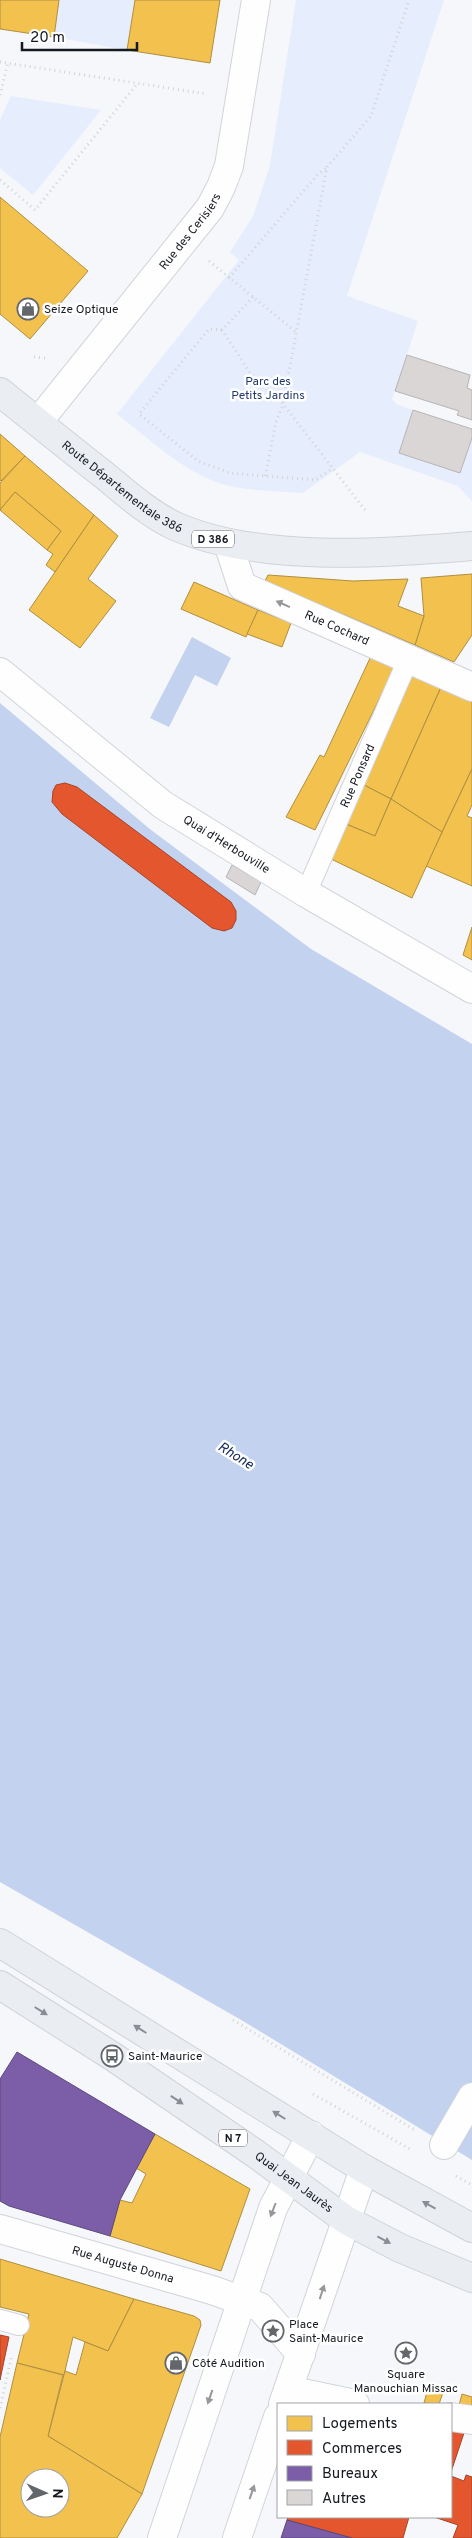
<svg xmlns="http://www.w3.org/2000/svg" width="472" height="2538" font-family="Overpass,sans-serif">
  <rect width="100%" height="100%" fill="#f5f7fa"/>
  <g fill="#e6edfc">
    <path d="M59,0H135L127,50L54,37Z"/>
    <path d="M296,0H444L347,296L418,321L392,399L396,404L413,410L399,453L460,473L472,438V501L458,486L360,452L303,493C281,491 256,491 234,487C189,478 152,441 117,414L239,260L230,252L253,216L270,165Z"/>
    <path d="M11,96L101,110L33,195L0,168V120Z"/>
  </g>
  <g fill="#c3d2ee">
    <path d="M192,637L231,658L217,686L195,675L169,727L150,718Z"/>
    <path d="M0,703L151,830L311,949L472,1044V2160L243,2021L0,1882Z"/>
  </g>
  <g fill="#f2c14e" stroke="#b08f40" fill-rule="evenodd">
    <path d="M0,0H59L54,37L0,29Z"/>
    <path d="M135,0H220L210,63L127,50Z"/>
    <path d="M0,197L88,271L30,339L0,314Z"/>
    <path d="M0,434L25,456L1,481L0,480Z"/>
    <path d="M25,456L94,515L55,572L46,565L53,554L47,550L61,531L15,492L0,510V483Z"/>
    <path d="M15,492L61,531L47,550L0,510Z"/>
    <path d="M94,515L118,536L88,579L116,601L80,648L29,610Z"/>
    <path d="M472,574V635L454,662L415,645L424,616L421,578Z"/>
    <path d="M268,575L353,581L408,579L398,606L424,616L415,645L265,581Z"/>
    <path d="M194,582L258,610L246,637L181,609Z"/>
    <path d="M258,610L291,623L282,647L247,634Z"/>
    <path d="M371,656L395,667L315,830L286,817L320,755L324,757Z"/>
    <path d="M414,672L442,685L391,799L364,785Z"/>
    <path d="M442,685L472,698V769L442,832L391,799Z"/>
    <path d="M472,769V805L467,816L472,818V886L426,866Z"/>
    <path d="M364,785L391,799L375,836L346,824Z"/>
    <path d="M391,799L442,832L412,898L331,859L346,824L375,836Z"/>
    <path d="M472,927V960L463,955Z"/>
    <path d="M155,2134L250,2189L221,2271L110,2236L120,2200L132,2203L146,2174L136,2168Z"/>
    <path d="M0,2259L134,2299L108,2351L73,2337L64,2375L17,2363L29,2314L0,2307Z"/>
    <path d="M134,2299L194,2316L200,2320L201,2325L142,2494L48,2436L65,2371L76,2375L85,2342L108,2351Z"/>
    <path d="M17,2363L63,2375L48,2436L142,2494L117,2538H0V2437ZM30,2478H60V2508H30Z"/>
    <path d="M428,2388L444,2390L439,2404L424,2403Z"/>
    <path d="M462,2394L472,2397V2412L458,2409Z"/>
  </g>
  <g fill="#e4572e" stroke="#a6442a">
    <path d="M65,783L77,787L231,902L236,911V920L232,928L224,931L212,928L62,814L52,802L53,791L56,785Z"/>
    <path d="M0,2335L9,2337L0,2380Z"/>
    <path d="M451,2426L466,2427L451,2472Z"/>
    <path d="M466,2475L472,2477V2538H453L458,2525L434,2517H451V2476L464,2481Z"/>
    <path d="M288,2517H409L403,2538H352L287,2520Z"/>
  </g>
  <g fill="#7b5ea7" stroke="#5c497e">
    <path d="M17,2052L155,2134L120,2200L110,2236L9,2206L0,2201V2079Z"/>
    <path d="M287,2520L352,2538H281Z"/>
  </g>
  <g fill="#dad6d5" stroke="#b7b4b3">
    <path d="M407,355L470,375L467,388L472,390V420L457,415L459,411L395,391Z"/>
    <path d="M413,410L472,429V438L460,473L399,453Z"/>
    <path d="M232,865L261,882L255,895L226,877Z"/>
  </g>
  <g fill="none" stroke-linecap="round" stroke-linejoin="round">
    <g stroke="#d1d4d9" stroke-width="22">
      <g id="service">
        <path id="s1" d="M306,893L408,660"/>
        <path d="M0,2320L19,2325"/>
      </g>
    </g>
    <g stroke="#d1d4d9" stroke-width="30">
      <path id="pedestrian" d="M444,2145L472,2097"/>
    </g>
    <g stroke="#d1d4d9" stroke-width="30">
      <g id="minor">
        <path id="s2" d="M38,422L210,208L221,187L229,166L256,0"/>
        <path id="s3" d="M228,543L242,586L472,687"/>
        <path id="s4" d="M0,672L163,805L306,893L472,989"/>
        <path id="s5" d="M0,2229L212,2290L260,2307L301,2354"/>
        <path d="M288,2390L355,2404"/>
        <path d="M283,2404L364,2169"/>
        <path d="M451,2417L472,2420"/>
        <path d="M162,2538L273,2208L311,2135"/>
        <path d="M237,2538L278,2417"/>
      </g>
    </g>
    <g stroke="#d1d2d5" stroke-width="30">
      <g id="primary">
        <path id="s6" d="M0,392C35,420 69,448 104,475C126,493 149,514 175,526C259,563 382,553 472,546"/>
        <path d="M0,1943L364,2169L472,2228"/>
        <path id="s7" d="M0,1985L112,2056L256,2154L346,2220L400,2248L472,2278"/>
      </g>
    </g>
    <g stroke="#d2d3d5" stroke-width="3" stroke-dasharray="1 4" stroke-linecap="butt">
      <path d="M0,62L207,94"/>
      <path d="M0,95L8,63"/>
      <path d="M0,180L35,210L137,84"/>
      <path d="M209,261L297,333"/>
      <path d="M229,278L318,174L327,168"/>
      <path d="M253,297L222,330L250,373L283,404L276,422L265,477"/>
      <path d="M222,330L209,329L139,414L198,461L230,473L315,480L332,469"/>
      <path d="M34,357L45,358"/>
      <path d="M365,510L283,404L327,167L371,116L409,0"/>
      <path d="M233,2020L415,2130"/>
      <path d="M313,2094L410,2149"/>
      <path d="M456,2176L472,2185"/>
      <path d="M0,2408L12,2355"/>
    </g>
    <use href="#service" stroke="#fefefe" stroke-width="20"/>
    <use href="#pedestrian" stroke="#fefefe" stroke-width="28"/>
    <use href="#minor" stroke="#fefefe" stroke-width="28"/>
    <use href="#primary" stroke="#eaeef3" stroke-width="28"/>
  </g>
  <defs><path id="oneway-solid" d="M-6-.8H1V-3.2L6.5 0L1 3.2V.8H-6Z" transform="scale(1.25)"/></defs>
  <g fill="#95979a">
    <use href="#oneway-solid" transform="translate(283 604) rotate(-156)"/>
    <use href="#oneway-solid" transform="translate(273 2210) rotate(111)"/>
    <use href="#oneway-solid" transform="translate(322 2292) rotate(-72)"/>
    <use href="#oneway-solid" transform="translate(210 2397) rotate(109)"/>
    <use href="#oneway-solid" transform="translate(252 2492) rotate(-71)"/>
  </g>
  <g fill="#8a8e94">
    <use href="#oneway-solid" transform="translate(41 2011) rotate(32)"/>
    <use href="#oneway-solid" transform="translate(140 2029) rotate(-148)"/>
    <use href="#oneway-solid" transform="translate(177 2100) rotate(34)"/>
    <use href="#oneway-solid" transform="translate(279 2115) rotate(-148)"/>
    <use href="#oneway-solid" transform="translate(429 2205) rotate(-151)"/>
    <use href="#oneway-solid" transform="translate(384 2240) rotate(28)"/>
  </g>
  <defs>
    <g id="shop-ring" transform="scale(1.125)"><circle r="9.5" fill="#fff" stroke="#63676c" stroke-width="1.5"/><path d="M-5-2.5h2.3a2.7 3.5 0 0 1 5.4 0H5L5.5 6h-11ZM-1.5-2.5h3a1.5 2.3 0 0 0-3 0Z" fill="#63676c"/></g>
    <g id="bus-ring" transform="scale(1.125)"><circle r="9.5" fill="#fff" stroke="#63676c" stroke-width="1.5"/><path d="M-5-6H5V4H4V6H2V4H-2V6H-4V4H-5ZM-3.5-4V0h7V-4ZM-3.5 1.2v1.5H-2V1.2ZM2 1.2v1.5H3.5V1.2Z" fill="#63676c"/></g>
    <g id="sight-ring" transform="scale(1.125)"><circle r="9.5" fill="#fff" stroke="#63676c" stroke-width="1.5"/><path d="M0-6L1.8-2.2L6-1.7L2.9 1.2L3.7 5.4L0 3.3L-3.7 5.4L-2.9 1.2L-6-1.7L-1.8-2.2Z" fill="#63676c"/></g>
  </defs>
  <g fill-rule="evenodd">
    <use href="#shop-ring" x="28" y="309"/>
    <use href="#bus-ring" x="112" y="2056"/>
    <use href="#sight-ring" x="273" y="2331"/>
    <use href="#sight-ring" x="406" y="2353"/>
    <use href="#shop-ring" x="176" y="2363"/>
  </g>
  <g text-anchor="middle" stroke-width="5" stroke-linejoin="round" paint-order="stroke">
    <g fill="#fff" stroke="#5b5e63" stroke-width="1">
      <rect x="192" y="530.5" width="42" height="17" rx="4"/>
      <rect x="219" y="2129.5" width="28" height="17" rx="4"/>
    </g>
    <g font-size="11" font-weight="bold" fill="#151920">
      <text x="213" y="543">D 386</text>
      <text x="233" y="2142">N 7</text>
    </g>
    <g font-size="12" fill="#151920" stroke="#fff">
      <text dy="4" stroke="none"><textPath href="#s2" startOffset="244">Rue des Cerisiers</textPath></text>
      <text dy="4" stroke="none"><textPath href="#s6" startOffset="155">Route Départementale 386</textPath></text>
      <text dy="4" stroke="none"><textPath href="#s3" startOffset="149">Rue Cochard</textPath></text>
      <text dy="4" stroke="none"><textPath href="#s1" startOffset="128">Rue Ponsard</textPath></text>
      <text dy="4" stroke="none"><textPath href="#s4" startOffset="285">Quai d'Herbouville</textPath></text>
      <text dy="4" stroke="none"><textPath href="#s7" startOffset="354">Quai Jean Jaurès</textPath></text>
      <text dy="4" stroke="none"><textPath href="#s5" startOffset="128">Rue Auguste Donna</textPath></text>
    </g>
    <g font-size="12" fill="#151920" stroke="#fff" text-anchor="start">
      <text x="44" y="313">Seize Optique</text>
      <text x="128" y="2060">Saint-Maurice</text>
      <text x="289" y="2328">Place<tspan x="289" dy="14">Saint-Maurice</tspan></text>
      <text x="192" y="2367">Côté Audition</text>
      <text x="406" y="2378" text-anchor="middle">Square<tspan x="406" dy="14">Manouchian Missac</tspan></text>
    </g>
    <g font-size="12" fill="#22396a" stroke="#fff">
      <text x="268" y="385">Parc des<tspan x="268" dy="14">Petits Jardins</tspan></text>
    </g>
    <g font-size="14" font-style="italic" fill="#132958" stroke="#fff">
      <text transform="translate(236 1455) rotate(32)" y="5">Rhone</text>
    </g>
  </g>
  <rect x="277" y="2403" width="175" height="115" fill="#ffffff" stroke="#a1a3a6"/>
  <rect x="287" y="2416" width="25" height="15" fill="#f2c14e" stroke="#a1a3a6"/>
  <text x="322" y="2428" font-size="15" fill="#151920">Logements</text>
  <rect x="287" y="2440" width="25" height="15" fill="#e4572e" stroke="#a1a3a6"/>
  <text x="322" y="2453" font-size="15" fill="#151920">Commerces</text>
  <rect x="287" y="2466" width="25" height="15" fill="#7b5ea7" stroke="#a1a3a6"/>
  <text x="322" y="2478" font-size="15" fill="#151920">Bureaux</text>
  <rect x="287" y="2490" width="25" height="15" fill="#dad6d5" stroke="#a1a3a6"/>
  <text x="322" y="2503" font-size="15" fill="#151920">Autres</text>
  <g transform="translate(45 2493) rotate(92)"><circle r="24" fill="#ffffff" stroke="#a1a3a6"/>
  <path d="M0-4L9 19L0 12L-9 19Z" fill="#63676c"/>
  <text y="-8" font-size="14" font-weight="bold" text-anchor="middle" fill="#151920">N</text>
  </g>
  <path d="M22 42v8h115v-8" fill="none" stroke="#151920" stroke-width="2.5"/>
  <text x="30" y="42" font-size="15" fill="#151920" stroke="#ffffff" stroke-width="4" paint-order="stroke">20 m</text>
</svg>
